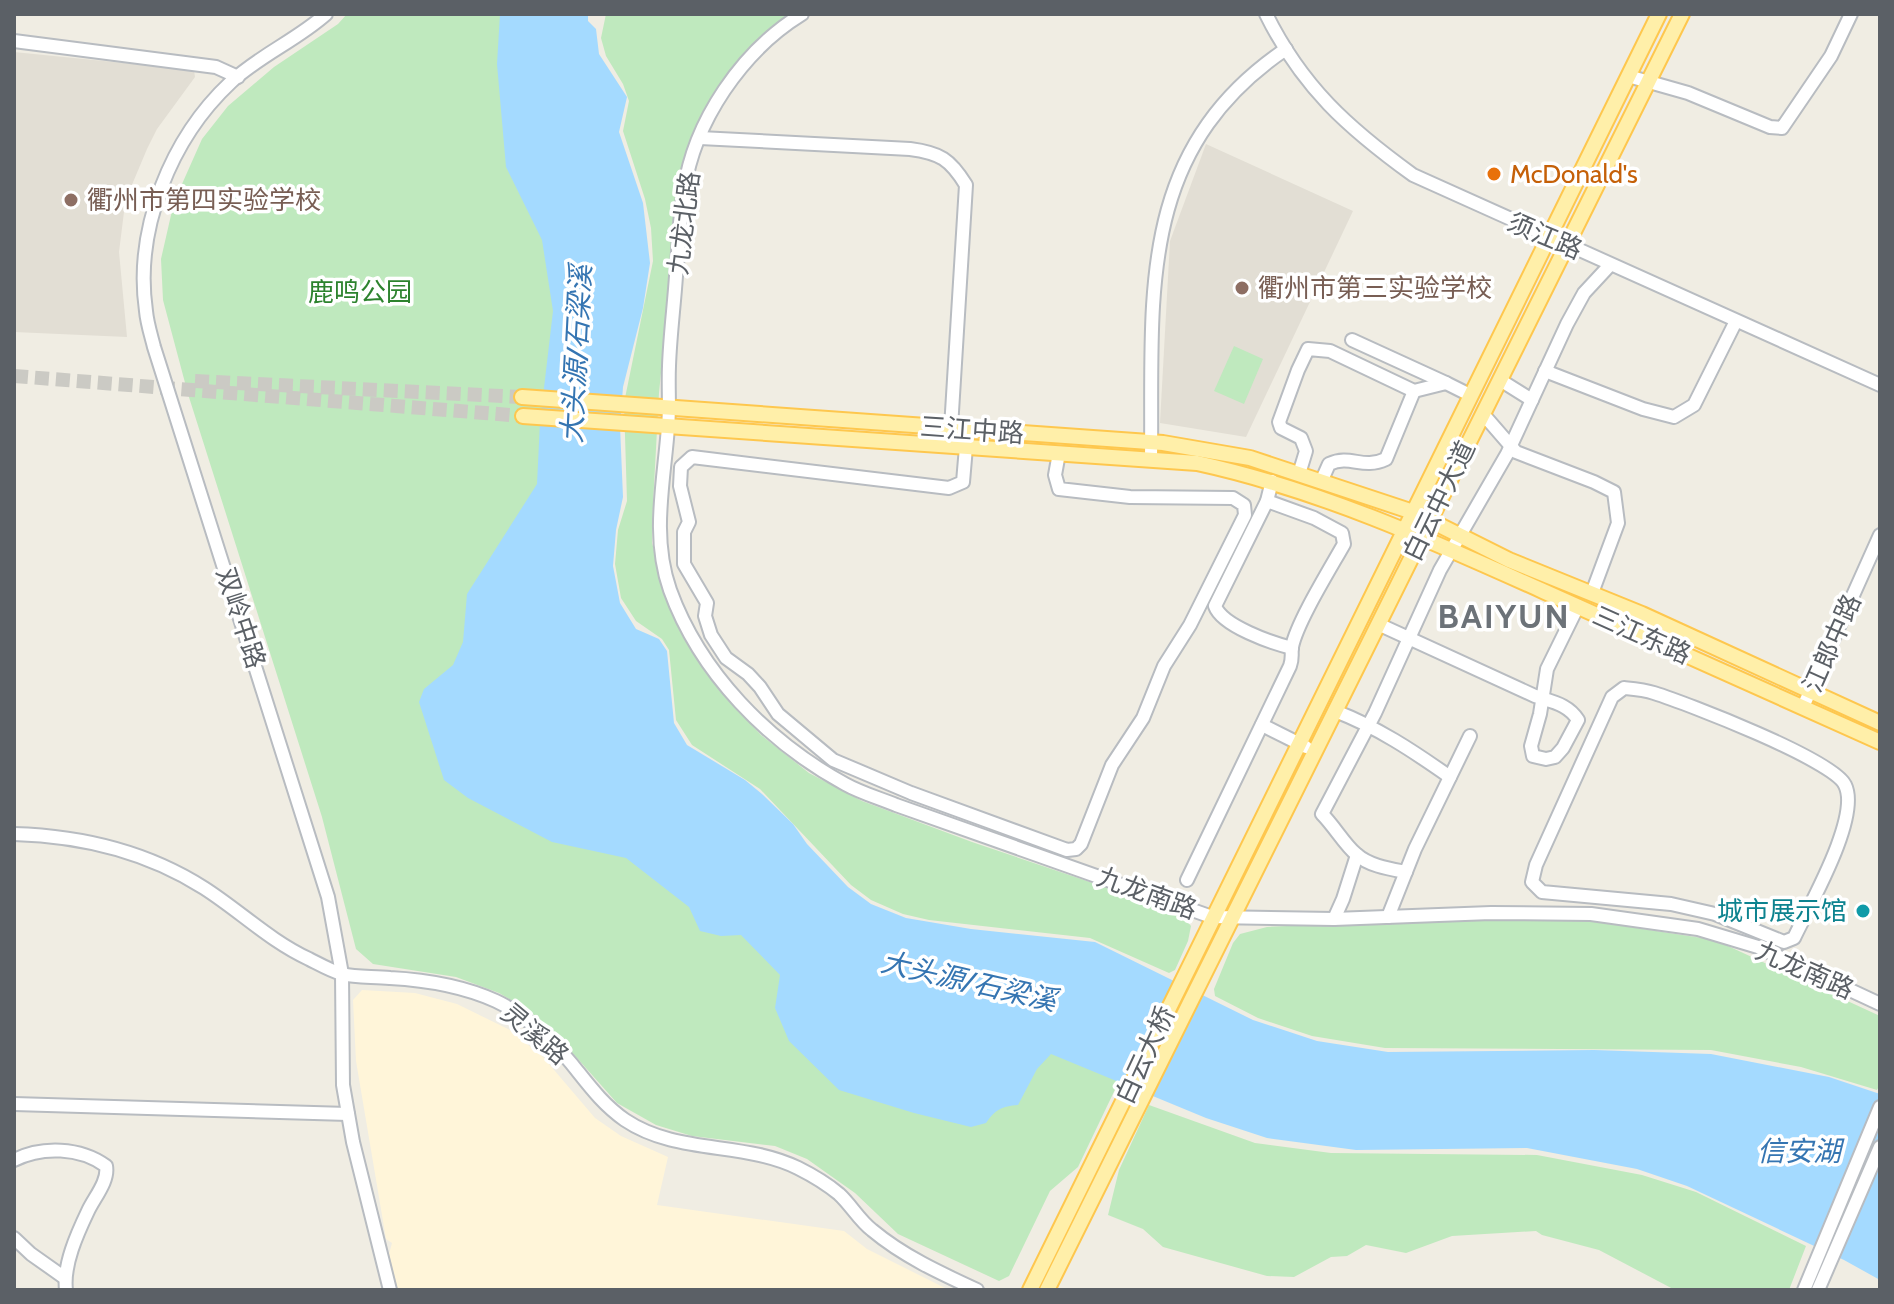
<svg xmlns="http://www.w3.org/2000/svg" width="1894" height="1304" font-family="Cabin,'Noto Sans SC',sans-serif">
  <rect width="100%" height="100%" fill="#f0ede3"/>
  <path fill="#fff5d9" d="M362,990L415,993L457,1004L510,1030L543,1057L595,1118L621,1136L668,1157L657,1205L844,1231L867,1249L949,1290H397L389,1254L392,1243L386,1239L356,1061L353,1000Z"/>
  <g fill="#e2ded4">
    <path d="M14,52L194,70L195,77L157,129L147,149L131,187L124,212L119,252L127,337L14,332Z"/>
    <path d="M1206,144L1353,211L1246,437L1160,423L1170,241Z"/>
  </g>
  <g fill="#bfe9be">
    <path d="M347,14H510L548,248L628,853L740,931L1039,1057L1051,1050L1121,1077L1078,1167L1050,1191L1009,1276L999,1281L898,1234L855,1193L807,1159L775,1146L692,1136L656,1125L617,1103L569,1049L531,1012L499,993L456,977L373,964L356,949L322,817L188,394L163,300L161,259L174,202L202,139L228,106L274,67L338,24Z"/>
    <path d="M606,14H792L751,46L727,76L708,107L679,189L659,393L653,504L652,543L662,578L696,652L721,692L761,735L809,773L862,801L972,842L1155,904L1186,920L1191,926L1188,941L1175,970L1169,973L1090,938L929,920L903,914L871,900L851,885L760,789L692,745L676,720L669,650L662,639L636,621L621,598L615,564L618,530L627,501L624,403L653,261L651,228L645,199L623,131L629,101L623,84L606,56L601,38Z"/>
    <path d="M1234,346L1263,359L1244,404L1214,391Z"/>
    <path d="M1490,917L1591,921L1715,940L1880,1016V1084L1877,1090L1801,1067L1711,1050L1385,1048L1312,1036L1258,1018L1215,996L1214,989L1233,943L1240,934L1267,927Z"/>
    <path d="M1149,1105L1255,1143L1331,1153L1537,1155L1642,1175L1696,1192L1806,1246L1789,1290H1675L1599,1250L1542,1235L1536,1231L1452,1236L1406,1253L1366,1245L1347,1256L1331,1257L1294,1277L1267,1276L1163,1247L1143,1229L1108,1215L1119,1170Z"/>
  </g>
  <path fill="#a4daff" d="M500,14H588V21L596,29L599,54L627,97L619,132L643,203L650,263L643,308L623,387L620,426L623,497L616,530L613,566L620,603L636,629L659,639L667,651L674,723L687,745L745,780L762,794L793,824L807,844L848,887L871,904L906,918L971,929L1095,942L1253,1020L1317,1041L1388,1052L1594,1050L1711,1054L1829,1077L1880,1094V1280L1844,1260L1687,1186L1637,1169L1527,1148L1356,1150L1267,1138L1206,1118L1051,1054L1037,1069L1018,1105C1002,1106 995,1110 986,1123L971,1127L914,1113L839,1090L789,1041L775,1008L780,975L741,935L721,936L700,931L689,907L626,858L552,842L468,798L444,780L419,702L424,689L453,665L463,642L467,594L537,484L540,422L553,311L542,240L506,167L497,64Z"/>
  <g fill="none" stroke-linecap="round" stroke-linejoin="round">
    <g stroke="#cbcac4" stroke-width="14" stroke-dasharray="14 7" stroke-linecap="butt">
      <path d="M14,376L523,416"/>
      <path d="M195,381L522,397"/>
    </g>
    <g stroke="#b8bcc1" stroke-width="16">
      <g id="minor">
        <path d="M326,14C297,40 260,55 231,82C171,138 134,229 146,311C147,323 151,335 154,347L328,897L342,974L343,1085L353,1142L390,1290"/>
        <path d="M802,14C742,51 694,121 684,191C679,219 679,248 676,276C674,306 670,336 669,366C668,387 670,407 668,427C664,482 651,536 670,590C700,673 768,742 845,784C861,793 879,798 896,805L1212,917L1334,919L1491,913L1591,914L1698,929L1758,947L1880,1004"/>
        <path d="M1266,14C1302,87 1348,128 1413,175L1880,385"/>
        <path d="M14,41L216,67L238,77"/>
        <path d="M1628,76L1688,93L1770,127L1782,128L1831,56L1851,14"/>
        <path d="M700,138L910,149C940,153 950,159 966,185L951,428"/>
        <path d="M1352,340L1446,383"/>
        <path d="M1545,371L1643,409L1674,417L1694,405L1736,321"/>
        <path d="M1500,380L1532,400"/>
        <path d="M1483,414L1516,452L1594,482L1614,492L1618,523L1592,593"/>
        <path d="M966,447L963,482L949,488L692,457L681,467L680,486L689,522L684,532V564L707,603L705,616L711,635L726,658L748,674L760,687L778,714L833,760L911,793L1067,850L1076,849L1081,844L1112,765L1143,718L1164,666L1190,625L1245,515L1244,505L1233,498L1130,497L1059,489L1055,475L1059,453"/>
        <path d="M1151,460C1153,298 1134,152 1286,49"/>
        <path d="M1299,474L1306,451L1301,438L1281,428L1279,422L1298,370L1308,349L1330,351L1414,391L1446,383L1470,395"/>
        <path d="M1272,481L1267,501L1215,606C1222,626 1272,643 1292,648"/>
        <path d="M1321,482L1329,464C1351,454 1362,470 1386,459L1414,391"/>
        <path d="M1378,624L1535,696C1552,702 1568,704 1578,720L1563,748L1555,757L1546,759L1533,756L1531,746L1540,714L1547,669L1578,606"/>
        <path d="M1624,688C1634,689 1645,690 1654,693C1686,703 1834,760 1845,785C1861,817 1809,906 1794,938L1784,942L1715,914L1671,904L1542,892L1532,882L1536,865L1612,697Z"/>
        <path d="M1803,707L1880,535"/>
        <path d="M1335,711C1377,727 1413,751 1450,777"/>
        <path d="M1262,725L1306,747"/>
        <path d="M14,834C82,836 146,851 204,888C240,911 270,941 309,959C319,964 331,971 342,974C357,978 375,976 390,978C427,980 463,986 496,1001C524,1014 552,1040 571,1063C588,1084 602,1104 625,1120C677,1155 743,1141 798,1168C812,1175 827,1184 839,1194C851,1205 859,1220 872,1230C903,1256 940,1273 977,1290"/>
        <path d="M1406,872C1390,869 1369,866 1356,854C1345,845 1334,826 1322,814L1375,713L1440,570L1507,454L1567,324L1584,293L1610,265"/>
        <path d="M1187,880L1290,666C1293,658 1291,654 1292,647C1297,622 1330,569 1344,544L1342,533L1314,518L1267,501"/>
        <path d="M1388,917L1415,849L1470,736"/>
        <path d="M1334,919L1343,899L1357,855"/>
        <path d="M14,1104L348,1114"/>
        <path d="M14,1160C42,1146 80,1147 106,1166C109,1181 94,1198 88,1211C77,1234 63,1265 66,1290"/>
        <path d="M14,1238L31,1254L65,1278"/>
        <path d="M1804,1290L1880,1107"/>
        <path d="M1818,1290L1880,1147"/>
      </g>
    </g>
    <g stroke="#fec74e" stroke-width="18">
      <g id="major">
        <path d="M522,397L1163,443L1250,458L1413,512L1509,560L1642,614L1880,723"/>
        <path d="M523,416L1197,463C1317,489 1430,540 1543,591C1655,641 1767,691 1880,742"/>
        <path d="M1030,1290L1659,14"/>
        <path d="M1047,1290L1682,14"/>
      </g>
    </g>
    <use href="#minor" stroke="#fff" stroke-width="12"/>
    <use href="#major" stroke="#ffefa9" stroke-width="14"/>
  </g>
  <circle fill="#e8710a" stroke="#fff" stroke-width="3" cx="1494" cy="174" r="8"/>
  <g fill="#8d6e63" stroke="#fff" stroke-width="3">
    <circle cx="71" cy="200" r="8"/>
    <circle cx="1242" cy="288" r="8"/>
  </g>
  <circle fill="#0f9aa8" stroke="#fff" stroke-width="3" cx="1863" cy="911" r="8"/>
  <g text-anchor="middle" stroke-width="7" stroke-linejoin="round" paint-order="stroke">
    <g font-size="26" fill="#c56008" stroke="#fff" text-anchor="start">
      <text x="1510" y="183">McDonald's</text>
    </g>
    <g font-size="26" fill="#785e54" stroke="#fff" text-anchor="start">
      <text x="87" y="209">衢州市第四实验学校</text>
      <text x="1258" y="297">衢州市第三实验学校</text>
    </g>
    <g font-size="26" fill="#5b6066" stroke="#fff">
      <text transform="translate(684 223) rotate(-83)" y="9">九龙北路</text>
      <text transform="translate(1545 236) rotate(23)" y="9">须江路</text>
      <text transform="translate(972 430) rotate(4)" y="9">三江中路</text>
      <text transform="translate(1439 501) rotate(-64)" y="9">白云中大道</text>
      <text transform="translate(241 618) rotate(72)" y="9">双岭中路</text>
      <text transform="translate(1642 635) rotate(24)" y="9">三江东路</text>
      <text transform="translate(1832 643) rotate(-66)" y="9">江郎中路</text>
      <text transform="translate(1147 893) rotate(20)" y="9">九龙南路</text>
      <text transform="translate(1805 970) rotate(24)" y="9">九龙南路</text>
      <text transform="translate(535 1034) rotate(40)" y="9">灵溪路</text>
      <text transform="translate(1145 1055) rotate(-65)" y="9">白云大桥</text>
    </g>
    <g font-size="26" fill="#2d832e" stroke="#fff">
      <text x="360" y="301">鹿鸣公园</text>
    </g>
    <g font-size="26" fill="#0d838f" stroke="#fff" text-anchor="end">
      <text x="1847" y="920">城市展示馆</text>
    </g>
    <g font-size="28" font-style="italic" fill="#3575b2" stroke="#fff">
      <text transform="translate(576 354) rotate(-87)" y="10">大头源/石梁溪</text>
      <text transform="translate(969 981) rotate(13)" y="10">大头源/石梁溪</text>
      <text x="1799" y="1161">信安湖</text>
    </g>
    <g font-size="34" font-weight="bold" letter-spacing="2" fill="#6c7278" stroke="#fff">
      <text x="1504" y="628">BAIYUN</text>
    </g>
  </g>
  <rect width="1894" height="1304" fill="none" stroke="#5b6066" stroke-width="32"/>
</svg>
